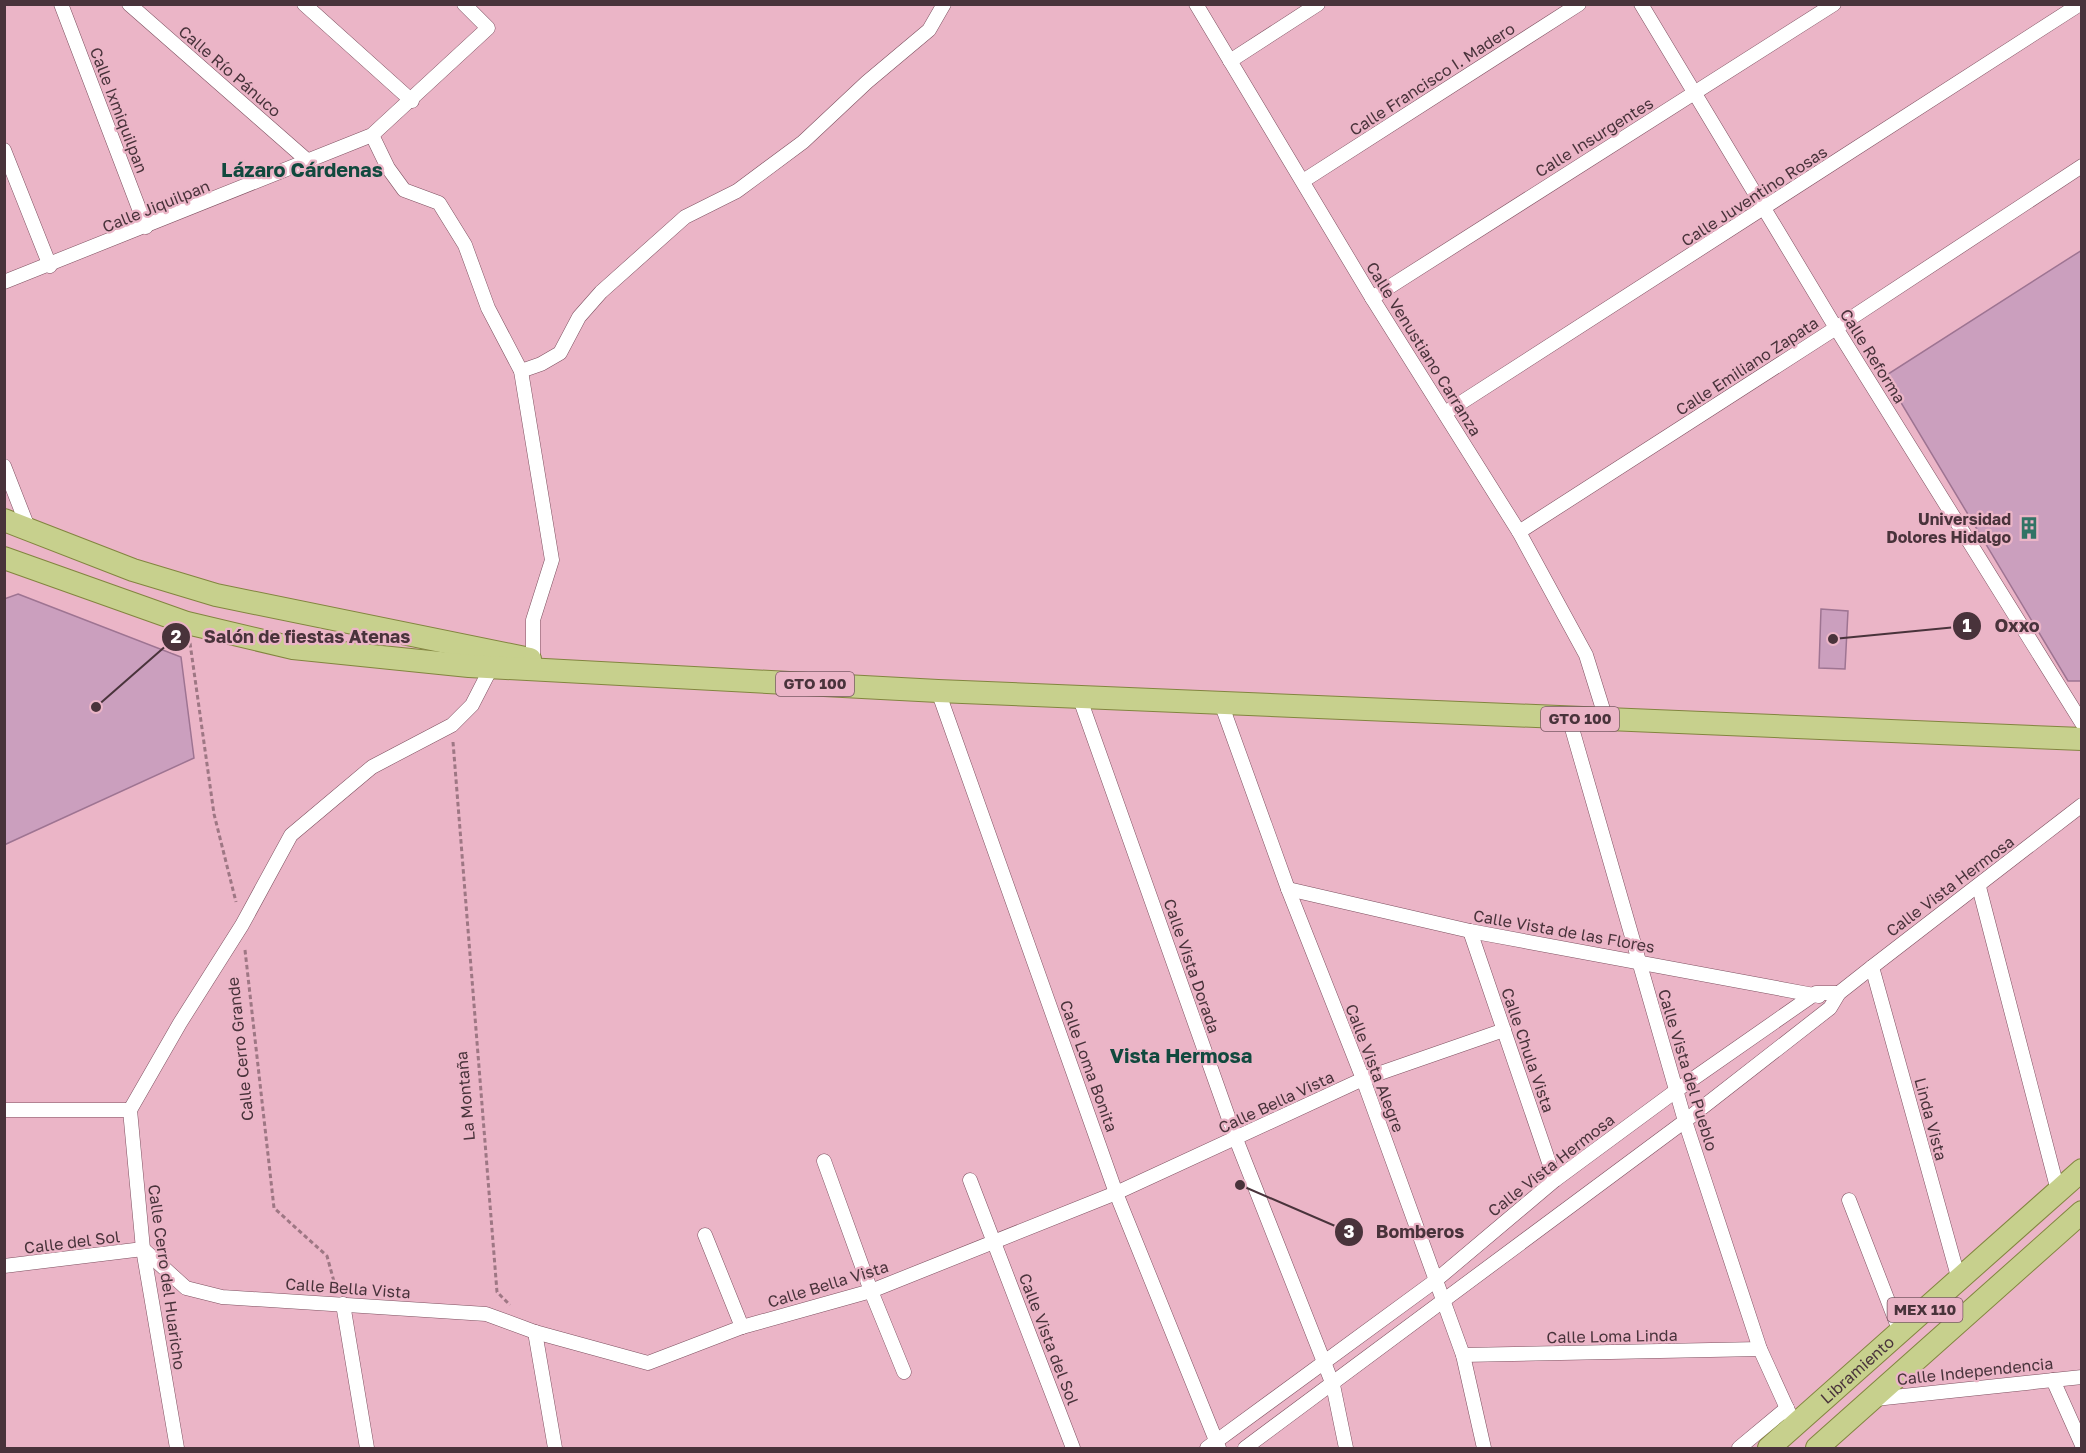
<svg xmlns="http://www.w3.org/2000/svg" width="2086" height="1453" font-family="'Golos Text',sans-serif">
  <rect width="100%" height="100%" fill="#ebb5c7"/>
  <g fill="#cb9fbe" stroke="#9e7492" stroke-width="1.5">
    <path d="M2082,250V681H2068L1885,376Z"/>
    <path d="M18,594L181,657L194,758L4,845V599Z"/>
    <path d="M1821,609L1848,611L1845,669L1819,668Z"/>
  </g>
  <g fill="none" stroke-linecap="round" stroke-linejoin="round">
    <g stroke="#7e5060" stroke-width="15">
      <g id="minor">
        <path d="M61,4L146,227"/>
        <path d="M129,4L309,162"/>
        <path d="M304,4L412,101"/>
        <path d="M1196,4L1372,298L1519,532L1586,655L1606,719"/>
        <path d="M1641,4L1836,328L2082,723"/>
        <path d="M1230,61L1318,4"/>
        <path d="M372,135L388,168L404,190L439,203L465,245L488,308L521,371L552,560L533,620V665"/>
        <path d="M4,150L50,266"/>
        <path d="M1303,181L1579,4"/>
        <path d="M4,282L372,135L488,28L464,4"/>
        <path d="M1372,298L1834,4"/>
        <path d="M521,371L541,364L560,353L579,317L601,292L685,217L737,191L803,142L867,82L929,30L944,4"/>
        <path d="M1445,413L2080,4"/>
        <path d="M4,466L29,530"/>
        <path d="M1519,532L1836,328L2082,166"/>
        <path d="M938,691L1116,1193L1219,1448"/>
        <path d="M1079,696L1236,1139L1333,1385L1346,1448"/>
        <path d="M1221,703L1288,889L1363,1079L1463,1355L1484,1448"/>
        <path d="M1569,718L1685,1121L1760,1349L1795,1426"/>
        <path d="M1979,887L2058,1191"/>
        <path d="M1288,889L1470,931L1819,996"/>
        <path d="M1470,931L1555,1180"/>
        <path d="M1872,967L1959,1280"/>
        <path d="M4,1110H130"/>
        <path d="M130,1110L180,1023L242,925L291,835L372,767L452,725L472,705L491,668"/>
        <path d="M130,1110L143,1249L177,1448"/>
        <path d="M824,1161L871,1291L904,1372"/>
        <path d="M970,1180L1073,1448"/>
        <path d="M1849,1200L1900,1332"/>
        <path d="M705,1235L742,1327"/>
        <path d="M4,1266L143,1249L186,1288L222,1297L486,1314L535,1332L648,1363L742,1327L871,1291L1116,1193L1363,1079L1504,1030"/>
        <path d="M343,1304L367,1448"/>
        <path d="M535,1332L555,1448"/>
        <path d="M1463,1355L1760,1349"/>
        <path d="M2053,1380L2082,1445"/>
        <path d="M1875,1399L2082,1377"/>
        <path d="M1207,1448L1435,1281L1555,1180L1677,1090L1816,993H1839"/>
        <path d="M1245,1448L1685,1121L1830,1008L1839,993L1872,967L2082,805"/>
        <path d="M1739,1448L1787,1408"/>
      </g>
    </g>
    <g stroke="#82853f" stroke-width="24">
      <g id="primary">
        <path d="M4,520L133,570L216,595L530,659"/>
        <path d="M4,558L187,623L293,648L469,666L938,691L2082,739"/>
        <path id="s1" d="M1769,1448L2082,1170"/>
        <path d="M1817,1448L2082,1212"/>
      </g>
    </g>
    <g stroke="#9e7784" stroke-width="3" stroke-dasharray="4.5 3" stroke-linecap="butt">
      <path d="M190,643L214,814L236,902"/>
      <path d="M453,742L497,1292L510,1305"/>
      <path d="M245,950L274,1208L327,1256L336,1289"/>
    </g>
    <use href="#minor" stroke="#fff" stroke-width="14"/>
    <use href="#primary" stroke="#c7d08d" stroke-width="22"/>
  </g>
  <defs>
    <g id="building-bare" transform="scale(1.8)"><path d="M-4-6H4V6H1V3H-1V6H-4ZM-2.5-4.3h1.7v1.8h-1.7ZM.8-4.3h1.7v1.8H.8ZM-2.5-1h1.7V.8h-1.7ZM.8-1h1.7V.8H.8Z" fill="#317365" stroke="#ebb5c7" stroke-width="2.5" paint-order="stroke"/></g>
  </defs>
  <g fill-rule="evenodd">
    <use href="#building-bare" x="2029" y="528"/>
  </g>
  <g text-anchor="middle" stroke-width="4.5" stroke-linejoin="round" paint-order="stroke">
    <g fill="#ebb5c7" stroke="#7a5a65" stroke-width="1.5">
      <rect x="776" y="672" width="78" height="24" rx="4.5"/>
      <rect x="1541" y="707" width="78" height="24" rx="4.5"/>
      <rect x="1887.5" y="1298" width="75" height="24" rx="4.5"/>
    </g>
    <g font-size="15" font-weight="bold" fill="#49333b">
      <text x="815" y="689">GTO 100</text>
      <text x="1580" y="724">GTO 100</text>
      <text x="1925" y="1315">MEX 110</text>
    </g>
    <g font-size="16" fill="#49333b" stroke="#ebb5c7">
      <text transform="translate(230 71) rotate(41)" y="6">Calle Río Pánuco</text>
      <text transform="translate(1432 79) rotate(-33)" y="6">Calle Francisco I. Madero</text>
      <text transform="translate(119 110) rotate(69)" y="6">Calle Ixmiquilpan</text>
      <text transform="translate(1594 137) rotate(-32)" y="6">Calle Insurgentes</text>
      <text transform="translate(1754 196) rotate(-33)" y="6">Calle Juventino Rosas</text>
      <text transform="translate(156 206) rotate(-22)" y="6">Calle Jiquilpan</text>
      <text transform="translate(1424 349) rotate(58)" y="6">Calle Venustiano Carranza</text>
      <text transform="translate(1873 356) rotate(58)" y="6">Calle Reforma</text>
      <text transform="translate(1747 366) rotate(-33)" y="6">Calle Emiliano Zapata</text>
      <text transform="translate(1950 886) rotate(-37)" y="6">Calle Vista Hermosa</text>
      <text transform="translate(1564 931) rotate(10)" y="6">Calle Vista de las Flores</text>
      <text transform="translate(1192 966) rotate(71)" y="6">Calle Vista Dorada</text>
      <text transform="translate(240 1049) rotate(-96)" y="6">Calle Cerro Grande</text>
      <text transform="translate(1528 1050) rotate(71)" y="6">Calle Chula Vista</text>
      <text transform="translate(1089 1066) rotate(70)" y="6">Calle Loma Bonita</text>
      <text transform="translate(1375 1068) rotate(69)" y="6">Calle Vista Alegre</text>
      <text transform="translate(1688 1070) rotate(73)" y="6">Calle Vista del Pueblo</text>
      <text transform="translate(465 1096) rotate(-95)" y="6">La Montaña</text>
      <text transform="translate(1276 1102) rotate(-25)" y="6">Calle Bella Vista</text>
      <text transform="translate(1931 1119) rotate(75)" y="6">Linda Vista</text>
      <text transform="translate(1551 1165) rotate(-38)" y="6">Calle Vista Hermosa</text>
      <text transform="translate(72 1242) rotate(-7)" y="6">Calle del Sol</text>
      <text transform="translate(167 1277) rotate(82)" y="6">Calle Cerro del Huaricho</text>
      <text transform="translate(828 1284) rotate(-17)" y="6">Calle Bella Vista</text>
      <text transform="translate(348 1288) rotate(4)" y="6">Calle Bella Vista</text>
      <text transform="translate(1612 1336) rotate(-1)" y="6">Calle Loma Linda</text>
      <text transform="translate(1049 1339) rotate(69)" y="6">Calle Vista del Sol</text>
      <text dy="6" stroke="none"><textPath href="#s1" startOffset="118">Libramiento</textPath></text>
      <text transform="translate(1975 1371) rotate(-6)" y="6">Calle Independencia</text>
    </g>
    <g font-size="16" font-weight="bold" fill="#49333b" stroke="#ebb5c7" text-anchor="end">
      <text x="2011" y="525">Universidad<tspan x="2011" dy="18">Dolores Hidalgo</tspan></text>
    </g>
    <g font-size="20" font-weight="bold" fill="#11493e" stroke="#ebb5c7">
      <text x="302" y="177">Lázaro Cárdenas</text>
      <text x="1181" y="1063">Vista Hermosa</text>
    </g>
  </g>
  <path fill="none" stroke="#49333b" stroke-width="2" d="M1833 639L1967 626M96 707L176 637M1240 1185L1349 1232"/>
  <g fill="#49333b" stroke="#ebb5c7" stroke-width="2">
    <circle cx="1833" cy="639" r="6"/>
    <circle cx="96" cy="707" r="6"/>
    <circle cx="1240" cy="1185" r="6"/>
    <circle cx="1967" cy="626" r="15"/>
    <circle cx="176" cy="637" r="15"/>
    <circle cx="1349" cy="1232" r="15"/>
  </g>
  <g font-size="18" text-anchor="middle" font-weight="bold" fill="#fff">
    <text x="1967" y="632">1</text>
    <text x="176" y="643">2</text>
    <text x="1349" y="1238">3</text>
  </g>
  <g font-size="18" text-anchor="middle" font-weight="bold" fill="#49333b" stroke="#ebb5c7" stroke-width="4.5" stroke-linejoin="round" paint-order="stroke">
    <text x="2017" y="632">Oxxo</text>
    <text x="307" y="643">Salón de fiestas Atenas</text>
    <text x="1420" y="1238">Bomberos</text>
  </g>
  <rect width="2086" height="1453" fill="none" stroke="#49333b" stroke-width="12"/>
</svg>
